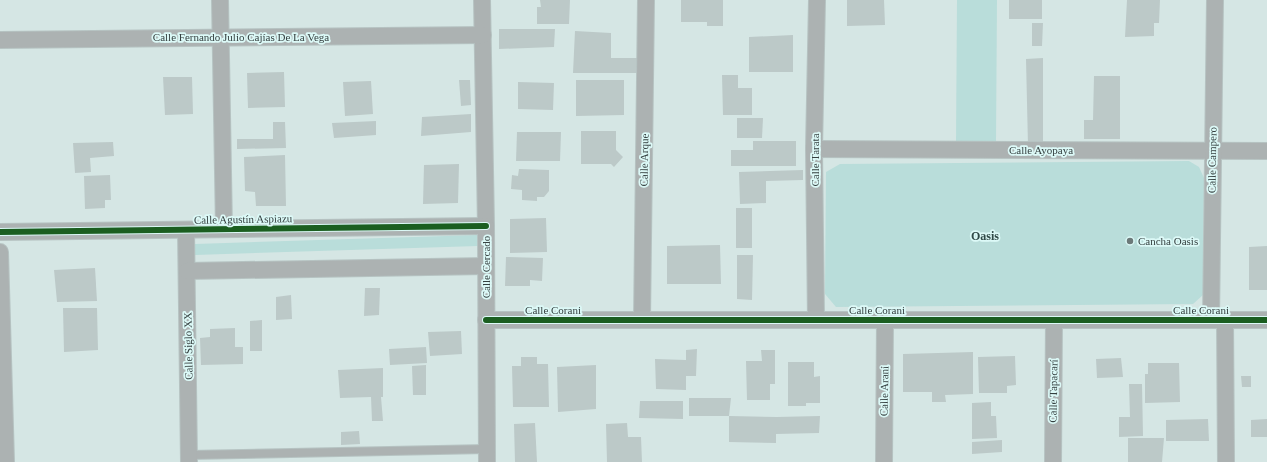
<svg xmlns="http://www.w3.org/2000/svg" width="1267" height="462" font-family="Georgia,serif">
  <rect width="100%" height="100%" fill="#d5e6e4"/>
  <g fill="#b9ddda">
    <path d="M957,0H997L996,141H956Z"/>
    <path d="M1189,161L1199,167L1204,178L1203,295L1193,304L836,307L825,294L826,172L840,164Z"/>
    <path d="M478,235V246L195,255V244Z"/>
  </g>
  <g fill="#bcc9c8">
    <path d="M540,0H570L569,24H537V7H541Z"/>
    <path d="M681,0H723V26H707V22H681Z"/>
    <path d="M847,0H884L885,25L847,26Z"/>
    <rect x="1009" y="0" width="33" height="19"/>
    <path d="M1127,0H1160L1159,23H1154V36L1125,37Z"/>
    <path d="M1032,23H1043L1042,46H1032Z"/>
    <path d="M499,29H555L554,47L499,49Z"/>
    <path d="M575,31L611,33V58H638V73H573Z"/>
    <path d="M793,35V72H749V37Z"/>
    <path d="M1043,58V145L1028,146L1026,59Z"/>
    <path d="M284,72L285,107L248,108L247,73Z"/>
    <path d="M722,75H738V88H752V115H723Z"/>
    <path d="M1094,76H1120V139H1084V120H1093Z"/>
    <path d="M163,77H192L193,114L165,115Z"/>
    <path d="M459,80H470L471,105L461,106Z"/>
    <path d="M576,80H624V115L576,116Z"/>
    <path d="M371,81L373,114L345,116L343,82Z"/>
    <path d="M518,82L554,83L553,110L518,109Z"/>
    <path d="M471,114V132L421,136L422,117Z"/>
    <path d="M737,118H763L762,138H737Z"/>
    <path d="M376,121V135L334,138L332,123Z"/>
    <path d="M273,122H285L286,148L237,149V139H273Z"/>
    <path d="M581,131H616V150L623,157L614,167L611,164H581Z"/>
    <path d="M517,132H561L560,161H516Z"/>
    <path d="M753,141H796V166H731V150H753Z"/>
    <path d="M113,142L114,156L90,158L91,172L75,173L73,143Z"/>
    <path d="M285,155L286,206H256L255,192L245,191L244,157Z"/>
    <path d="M459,164L458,203L423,204L424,165Z"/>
    <path d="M519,169L549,170V191L544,197H537V201L522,200V190L511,189L512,175L518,176Z"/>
    <path d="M803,170V180L766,181V203L740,204L739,172Z"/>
    <path d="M110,175L111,200H105V208L85,209L84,176Z"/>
    <rect x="736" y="208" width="16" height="40"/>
    <path d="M546,218L547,252L510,253V219Z"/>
    <path d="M720,245L721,284H667V246Z"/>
    <path d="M1267,246V290H1249V247Z"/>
    <path d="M737,255H753L752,300L737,299Z"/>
    <path d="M506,257L543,258L542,281L530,280V286H505Z"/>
    <path d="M95,268L97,301L57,302L54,270Z"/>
    <path d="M365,288H380L379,315L364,316Z"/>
    <path d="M291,295L292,319L276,320V297Z"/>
    <path d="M63,308H97L98,350L64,352Z"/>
    <path d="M262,320V351H250V321Z"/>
    <path d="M235,328V347H243V364L201,365L200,338L210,337V329Z"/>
    <path d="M461,331L462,354L430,356L428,332Z"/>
    <path d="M426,347L427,363L390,365L389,349Z"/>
    <path d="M697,349L696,376H686V390L656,389L655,359L686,360V350Z"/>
    <path d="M761,350H775V384H770V400H747L746,361H762Z"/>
    <path d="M973,352V394L945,395L946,402H932V392H903V354Z"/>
    <path d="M1015,356L1016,385L1007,386V393H979L978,357Z"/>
    <path d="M521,357H537V364H548L549,407H513L512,366H521Z"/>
    <path d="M1121,358L1123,377L1097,378L1096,359Z"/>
    <path d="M788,362H814V377L820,376V403H806V406H788Z"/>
    <path d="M1148,363H1179L1180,402L1145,403V374H1148Z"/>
    <path d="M426,365V395H413L412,366Z"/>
    <path d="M596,365V409L558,412L557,367Z"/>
    <path d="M383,368V397H381L383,421H372L371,397L340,398L338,370Z"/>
    <path d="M1241,376H1251V387H1242Z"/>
    <path d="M1129,384H1142L1143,436L1119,437V417H1130Z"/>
    <path d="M689,398H731L729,416L777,417L820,416L819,433L776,434V443L729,442V416H689Z"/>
    <path d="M640,401H683V419L639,418Z"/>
    <path d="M991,402V416H996L997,438L972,439V403Z"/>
    <path d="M1208,419L1209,441H1166V420Z"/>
    <path d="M1267,419V437H1251V420Z"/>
    <path d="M535,423L537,462H515L514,424Z"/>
    <path d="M627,423L628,437H641L642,462H607L606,424Z"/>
    <path d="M359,431L360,444L341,445V432Z"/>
    <path d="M1128,438H1164L1162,462H1128Z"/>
    <path d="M1002,440V452L972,454V442Z"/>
  </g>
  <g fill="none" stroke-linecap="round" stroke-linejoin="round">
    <g stroke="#b6c3c2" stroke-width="10">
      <path id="lane" d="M189,455L487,449"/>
    </g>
    <g stroke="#b6c3c2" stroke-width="18">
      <g id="street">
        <path d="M220,0L224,229"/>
        <path d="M482,0L486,226L487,462"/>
        <path d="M0,40L483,35"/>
        <path d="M814,149L1267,151"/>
        <path d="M186,230L189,462"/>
        <path d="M0,232L486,226"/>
        <path d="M0,252L6,462"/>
        <path d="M187,271L486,266"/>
        <path d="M486,320H1267"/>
        <path d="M642,320L646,0"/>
        <path d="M816,320L814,149L817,0"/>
        <path d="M1211,320L1215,0"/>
        <path d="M1225,320L1226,462"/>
        <path d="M884,462L885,320"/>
        <path d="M1053,462L1054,320"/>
      </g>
    </g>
    <use href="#lane" stroke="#acb2b2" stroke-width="8"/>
    <use href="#street" stroke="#acb2b2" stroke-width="16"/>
    <g stroke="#dcf9f7" stroke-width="8">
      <g id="cycleway">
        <path d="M0,232L486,226"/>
        <path d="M486,320H1267"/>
      </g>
    </g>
    <use href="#cycleway" stroke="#1b5e20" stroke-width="6"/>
  </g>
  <circle fill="#6c7979" stroke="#dcf9f7" stroke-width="1.5" cx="1130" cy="241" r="4"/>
  <g text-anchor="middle" stroke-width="3.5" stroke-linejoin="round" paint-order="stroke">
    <g font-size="11" fill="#343f3f" stroke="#dcf9f7">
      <text x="241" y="41">Calle Fernando Julio Cajías De La Vega</text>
      <text x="1041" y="154">Calle Ayopaya</text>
      <text transform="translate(644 160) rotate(-89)" y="4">Calle Arque</text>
      <text transform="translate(815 160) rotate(-90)" y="4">Calle Tarata</text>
      <text transform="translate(1212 160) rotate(-89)" y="4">Calle Campero</text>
      <text transform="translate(243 219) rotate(-1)" y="4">Calle Agustín Aspiazu</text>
      <text transform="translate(486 267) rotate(-90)" y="4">Calle Cercado</text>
      <text x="553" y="314">Calle Corani</text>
      <text x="877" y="314">Calle Corani</text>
      <text x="1201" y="314">Calle Corani</text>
      <text transform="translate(188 346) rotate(-91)" y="4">Calle Siglo XX</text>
      <text transform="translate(884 391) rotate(-89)" y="4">Calle Arani</text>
      <text transform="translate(1053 391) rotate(-89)" y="4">Calle Tapacarí</text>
    </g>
    <g font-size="11" fill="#343f3f" stroke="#dcf9f7" text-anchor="start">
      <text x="1138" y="245">Cancha Oasis</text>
    </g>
    <g font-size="12" font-weight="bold" fill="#304947" stroke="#dcf9f7">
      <text x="985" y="240">Oasis</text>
    </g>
  </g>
</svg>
